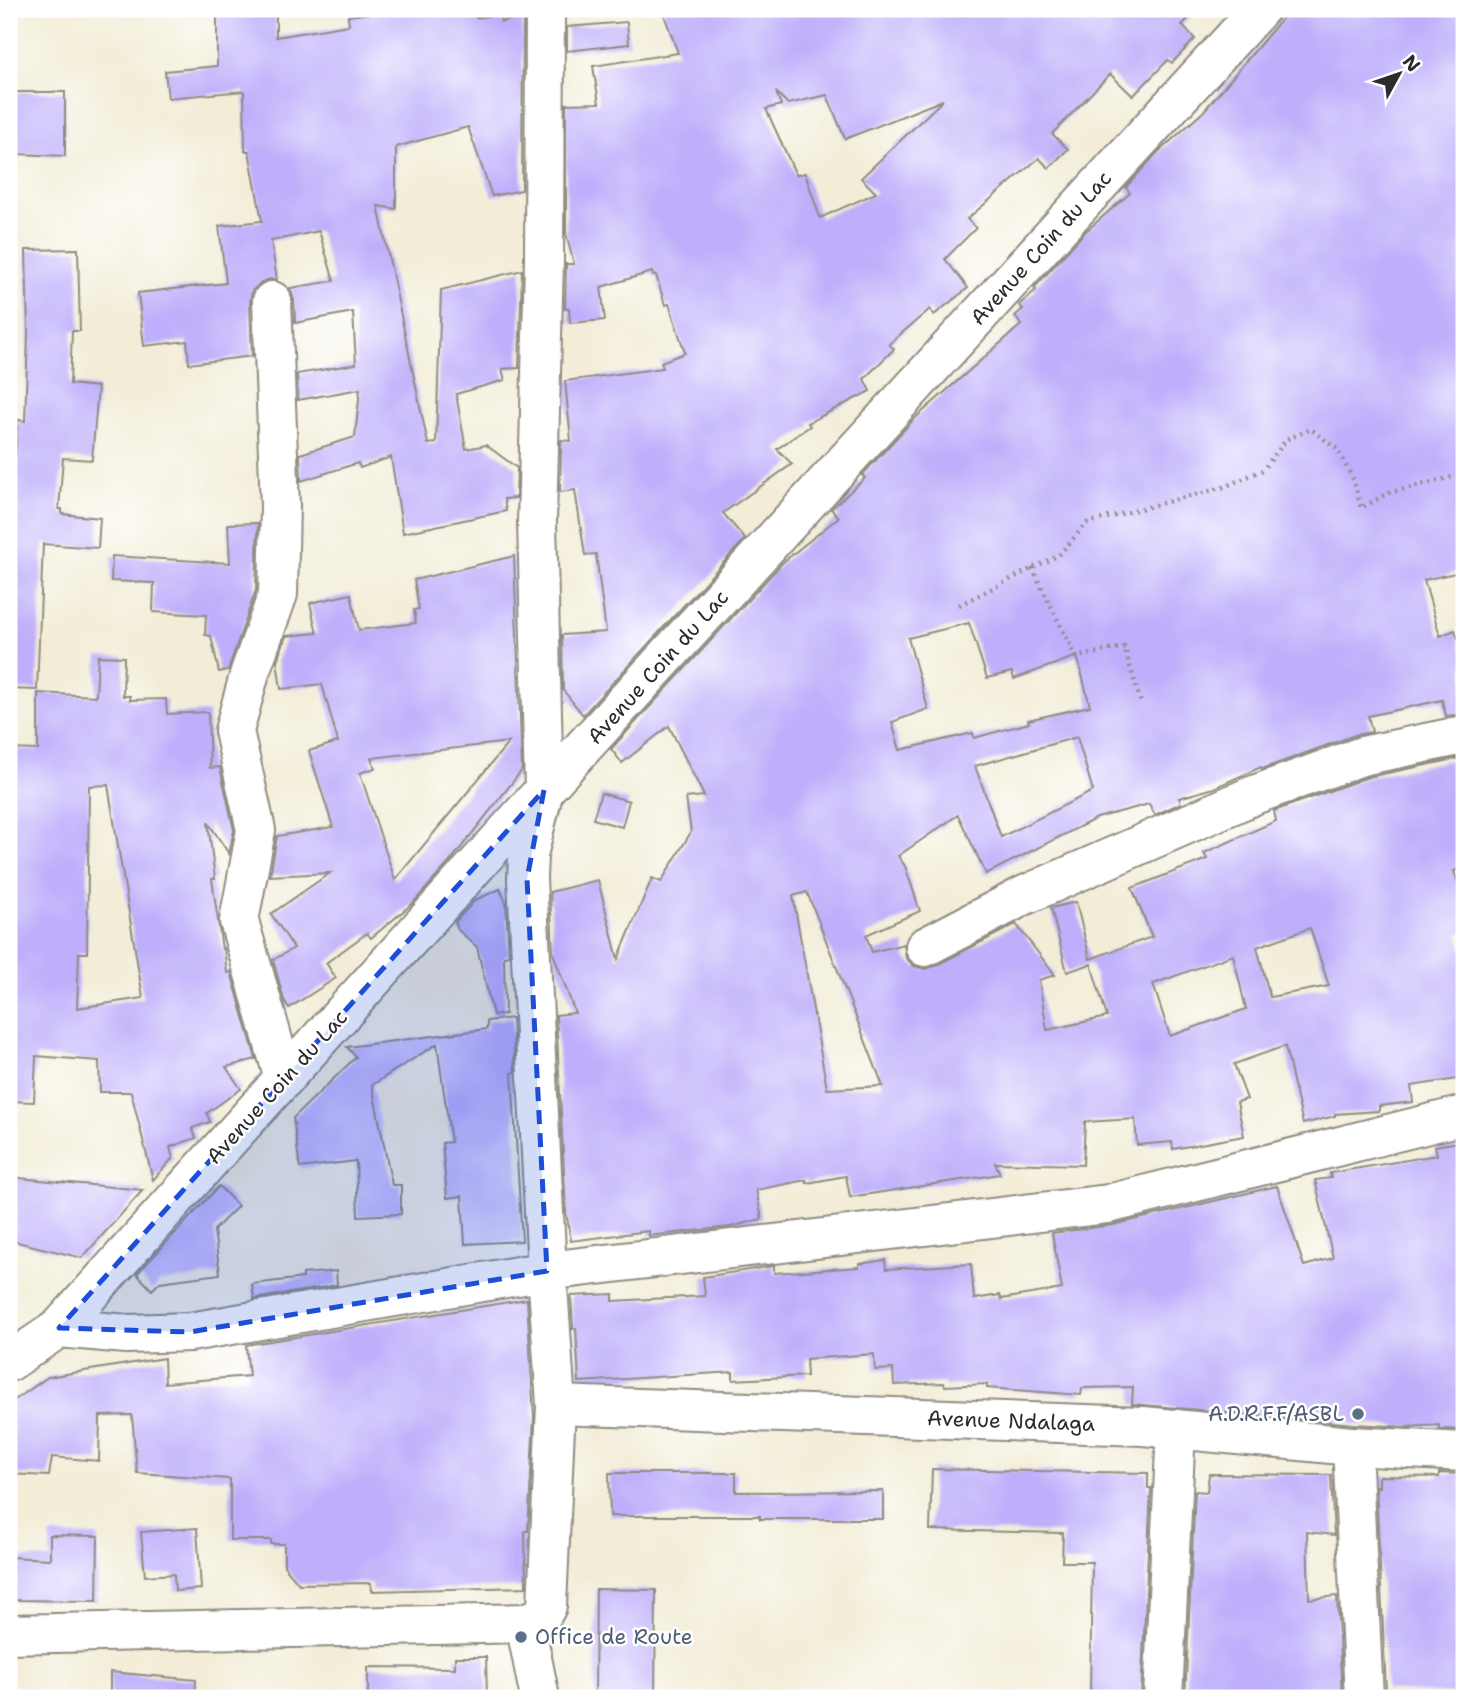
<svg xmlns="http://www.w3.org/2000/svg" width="1473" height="1707" font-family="'Shantell Sans',sans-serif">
  <rect width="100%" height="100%" fill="#fff"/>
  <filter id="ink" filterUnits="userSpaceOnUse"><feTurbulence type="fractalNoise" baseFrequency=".0143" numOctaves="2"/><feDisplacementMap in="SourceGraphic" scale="14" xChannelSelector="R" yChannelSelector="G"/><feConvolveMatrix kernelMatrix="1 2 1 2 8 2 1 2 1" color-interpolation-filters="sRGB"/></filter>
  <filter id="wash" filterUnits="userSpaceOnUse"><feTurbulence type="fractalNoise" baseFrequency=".00686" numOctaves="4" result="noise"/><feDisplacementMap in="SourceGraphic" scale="28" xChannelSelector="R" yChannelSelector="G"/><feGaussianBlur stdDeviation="1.57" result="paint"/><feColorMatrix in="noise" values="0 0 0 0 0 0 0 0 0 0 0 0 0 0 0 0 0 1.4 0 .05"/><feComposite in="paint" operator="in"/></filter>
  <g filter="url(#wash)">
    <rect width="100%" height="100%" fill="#f3edd8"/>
    <g id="blocks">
      <g fill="#beaefb" fill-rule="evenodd">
        <path d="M217,9H276V37L349,25L348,16L403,9H474L476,18L499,14L501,22L523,17L522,190L492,196L468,127L396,147V209L378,206L428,444L436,443L441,290L522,270L519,368L502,369L505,380L456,394L466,449L486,445L517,468L516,498L504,499L506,511L403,533L391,457L360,468L358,463L301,481L300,454L355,437L360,389L298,400L297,374L356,364L353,312L295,323L294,300L290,288L334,281L319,231L271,241L277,280L270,279L261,282L252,291L250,302L252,356L189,364L187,341L144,346L138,293L226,283L219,226L262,221L249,151H245L244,91L168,98L165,71L217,66Z"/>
        <path d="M662,9H1198L1182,25L1195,39L1172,63L1168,60L1133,96L1110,74L1052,134L1068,149L1049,168L1039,158L967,219L976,228L945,259L968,288L934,315L930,309L889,344L894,349L864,379L870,391L808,423L810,426L777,449L792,464L723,513L745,539L583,715L563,690L562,635L606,632L596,554L585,555L575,490L560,492L561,440L571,441L565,381L663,368L661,362L685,353L669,304L665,305L656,275L653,276L652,272L601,287L605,320L570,323L569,308L565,309L566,264H574L566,234V104L599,103L593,66L678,53ZM776,92L788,104L827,95L845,139L943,100L861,178L876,193L820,218L805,173L796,175L766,109L781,105Z"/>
        <path d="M1290,9H1464V571L1424,580L1440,636L1455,630L1464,657V714L1446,716L1442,700L1368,716L1372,732L1355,735L1262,769L1261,767L1214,788L1179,798L1181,803L1155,815L1149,804L1097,818L986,874L958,815L898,856L905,866L920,911L866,935L872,952L904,944L906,958L914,966L925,969L935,966L1016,924L1055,975L1039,980L1047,1030L1107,1017L1091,964L1067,972L1051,908L1076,902L1090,959L1152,937L1132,888L1207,859L1204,853L1276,821L1274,811L1368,777L1460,758L1464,770V868L1454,871L1464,901V932L1458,934L1464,955V1078L1411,1086L1413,1102L1379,1106V1111L1335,1114V1116L1303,1124L1285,1046L1234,1064L1247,1099L1237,1102L1244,1136L1173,1149L1172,1142L1137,1145L1135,1119L1085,1122L1083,1165L995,1163L1000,1174L850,1197L846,1176L807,1183L806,1180L756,1190L762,1219L730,1227L649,1236V1231L571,1241L566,1212L556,1015L575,1013L553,953L550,892L598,880L618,959L652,878L661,882L691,832L686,798L704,796L669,726L622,763L611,749L783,562L839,517L831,509L865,478L862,475L913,420L1021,325L1015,316L1023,309L1019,305L1036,290L1034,288L1085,232L1130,193L1126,187L1156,154L1203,112ZM969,623L987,678L1012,672L1014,679L1077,656L1090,706L1028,720L1029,723L974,738L973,733L900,750L892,722L928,709L908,638ZM1077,737L1093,791L1001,837L975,766ZM807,892L883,1086L827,1089L793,896ZM1310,928L1329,986L1270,997L1257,947ZM1233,955L1246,1009L1170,1036L1153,984Z"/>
        <path d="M627,22L629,44L567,51V27Z"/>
        <path d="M9,92H65V156L15,154L13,133L9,132Z"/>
        <path d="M78,249L80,331H72L70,384L98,387L92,460L63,458L59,509H62V514L100,518L98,548L43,544L37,690L9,689V504H11L18,420L25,421L28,334L26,250Z"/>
        <path d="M258,523L256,590L228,670L219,672L211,636L205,635L206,615L153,612L154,583L111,581L112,556L230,563L228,524Z"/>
        <path d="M514,556L522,770L448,864L413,903L371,938L367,933L326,963L336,978L289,1008L284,1000L273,960L294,948L271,914L330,873L270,876L277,836L333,827L309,751L338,742L322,684L281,689L277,661L286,636L317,633L310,603L351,594L359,630L416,623L414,610L419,609L414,580ZM509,742L395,880L360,773L375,768L371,758Z"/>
        <path d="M98,656L124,657L123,696H130V700L166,699L167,714L208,712L210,768L220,767L234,830L229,854L208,822L215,879H212L222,949L224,948L227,973L231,972L256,1059L226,1067L241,1089L207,1113L210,1122L192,1128L196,1138L170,1147L173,1158L153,1180L131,1092H100L99,1061L36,1056L34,1102L9,1101V749L38,750V693L96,696ZM108,785L143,998L77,1008L79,953H87L89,786Z"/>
        <path d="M601,793L629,801L622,827L593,819Z"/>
        <path d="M500,889L506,902L509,955L504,956L505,1014L493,1015L477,947L458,930L455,922L475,900Z"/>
        <path d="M512,1018L515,1072L512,1073L522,1241L465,1244L462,1196L447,1198L442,1143L451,1142L437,1044L372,1085L392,1185H401V1214L358,1216L356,1161L300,1168L293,1118L356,1057L347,1047L487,1029V1021Z"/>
        <path d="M1464,1141V1430L1439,1429V1425L1407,1427L1354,1424L1132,1404L1133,1387L1082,1388L1081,1395L987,1388V1384L945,1386L944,1383L894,1385L893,1369L875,1370L874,1354L806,1359L807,1376L733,1380V1372L579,1382L576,1328L573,1329L571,1296L613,1294V1301L705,1296L703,1277L774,1266V1273L859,1267V1264L885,1260L886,1269L971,1264L974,1299L1000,1295L1001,1299L1062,1289L1052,1233L1113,1225L1277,1186L1304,1266L1333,1258L1315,1180L1331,1178L1330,1173L1437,1155L1435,1146Z"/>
        <path d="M9,1177L143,1190L82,1258L9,1240Z"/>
        <path d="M219,1186L238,1206L214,1230L220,1274L160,1282L152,1290L137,1274Z"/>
        <path d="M336,1271L337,1285L254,1299L252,1284L303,1278V1274Z"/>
        <path d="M527,1299L534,1417L528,1531H525L526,1587L372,1591L371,1583L299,1584L284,1566V1544H271V1540H230V1479L137,1473L132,1415L100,1416L99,1461L52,1457L49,1476L9,1474V1404L48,1377L164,1358L165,1383L249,1376L246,1345Z"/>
        <path d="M932,1469L1148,1473V1488H1151L1141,1698H1090L1092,1562H1062L1063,1533L930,1530Z"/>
        <path d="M609,1473H736V1492L883,1491V1519H760V1516H610Z"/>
        <path d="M1439,1473L1464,1474V1574L1459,1643L1464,1644V1695L1386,1690L1376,1486L1379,1487V1476L1439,1477Z"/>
        <path d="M1209,1474L1331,1475L1334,1535L1307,1532L1309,1599L1337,1596L1342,1698H1185L1195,1491L1207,1492Z"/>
        <path d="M197,1528L201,1589L175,1591L174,1574L145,1576L141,1532Z"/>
        <path d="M50,1535L98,1536L97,1601L9,1600V1557L50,1559Z"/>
        <path d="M596,1589L656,1590L655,1698H595Z"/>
        <path d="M455,1657H486L487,1698H368V1667L455,1668Z"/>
        <path d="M110,1672L196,1680L195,1698H110Z"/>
      </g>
    </g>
  </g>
  <g filter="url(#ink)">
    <use href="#blocks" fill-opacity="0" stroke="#8f8c82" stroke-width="2"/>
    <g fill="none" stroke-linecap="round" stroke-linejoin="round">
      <g stroke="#8f8c82" stroke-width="42">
        <g id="minor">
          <path d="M272,301L280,506L278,594L250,672L234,731L256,830L239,921L284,1079"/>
          <path d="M925,947L1025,895L1254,795L1362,756L1464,735"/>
          <path d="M59,1328L127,1334L190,1332L547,1271L1108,1204L1464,1115"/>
          <path d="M9,1362L59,1328L544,790L1260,9"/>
          <path d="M556,1405L1143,1426L1352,1446L1464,1452"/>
          <path d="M1352,1446L1364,1698"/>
          <path d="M525,1623L540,1698"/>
          <path d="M9,1634L525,1623L541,1617L547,1606L556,1405L547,1271L527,879L528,855L544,790L537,522L544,261L545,9"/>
          <path d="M1163,1698L1176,1429"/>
        </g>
      </g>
      <g stroke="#8f8c82" stroke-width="4.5" stroke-dasharray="2 5" stroke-linecap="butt">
        <path d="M1032,568L1076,657L1124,647L1141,703"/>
        <path d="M959,605L1059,555L1087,523L1224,487L1263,470L1287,439L1311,429L1338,450L1354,481L1361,508L1388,493L1464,474"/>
      </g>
      <use href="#minor" stroke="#fff" stroke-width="38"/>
    </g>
  </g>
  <path fill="#1d4ed8" fill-opacity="0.2" stroke="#1d4ed8" stroke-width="5" stroke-dasharray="14 9" stroke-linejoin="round" d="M544,790L527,879L547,1271L190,1332L59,1328Z"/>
  <g fill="#5c6f8a" stroke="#fff" stroke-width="2.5">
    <circle cx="1358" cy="1414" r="7"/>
    <circle cx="521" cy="1637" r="7"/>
  </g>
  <g text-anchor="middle" stroke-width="5" stroke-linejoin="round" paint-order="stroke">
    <g font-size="21" fill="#2b2b2b" stroke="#fff">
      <text transform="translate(1041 248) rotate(-48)" y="7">Avenue Coin du Lac</text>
      <text transform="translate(658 667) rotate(-48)" y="7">Avenue Coin du Lac</text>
      <text transform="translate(277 1087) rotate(-48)" y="7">Avenue Coin du Lac</text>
      <text transform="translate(1011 1421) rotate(2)" y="7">Avenue Ndalaga</text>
    </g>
    <g font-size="21" fill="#4e5e75" stroke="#fff" text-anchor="end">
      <text x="1344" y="1421">A.D.R.F.F/ASBL</text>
      <text x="535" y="1644" text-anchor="start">Office de Route</text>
    </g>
  </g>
  <rect width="1473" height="1707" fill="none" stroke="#fff" stroke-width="35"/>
  <g transform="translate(1399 74) rotate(50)" stroke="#ffffff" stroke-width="5" paint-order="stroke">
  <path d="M0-5L12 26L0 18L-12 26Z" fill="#2b2b2b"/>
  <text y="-10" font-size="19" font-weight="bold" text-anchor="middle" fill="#2b2b2b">N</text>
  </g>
</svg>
